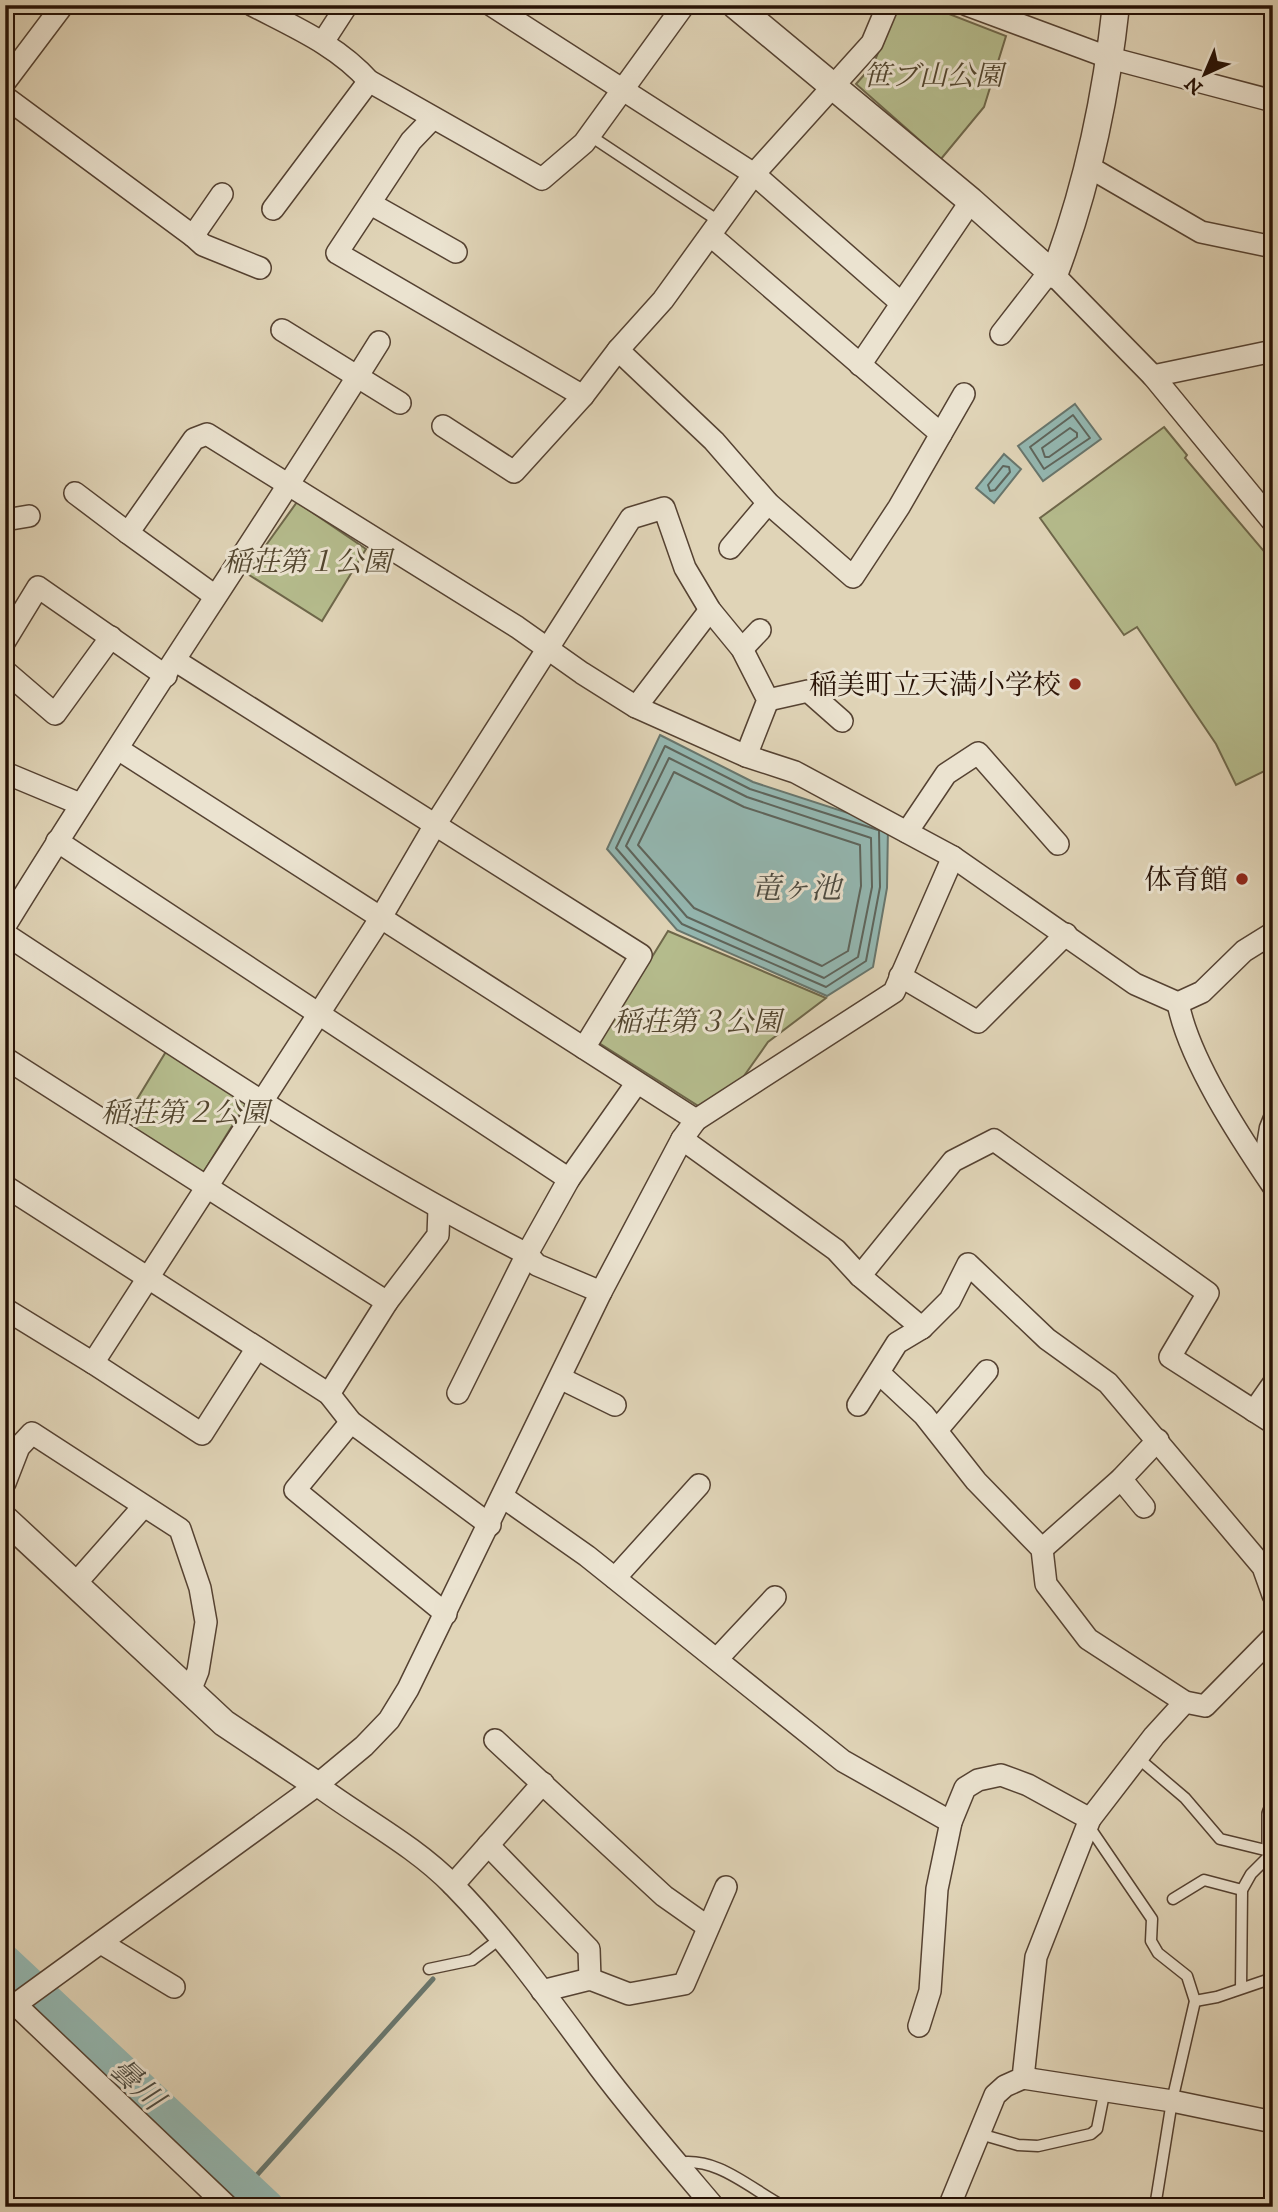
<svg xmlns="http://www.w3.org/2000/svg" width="1278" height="2212" font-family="'IM FELL DW Pica','Noto Serif JP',serif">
  <rect width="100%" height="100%" fill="#e0d4b7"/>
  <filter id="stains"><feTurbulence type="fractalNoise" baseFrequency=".00286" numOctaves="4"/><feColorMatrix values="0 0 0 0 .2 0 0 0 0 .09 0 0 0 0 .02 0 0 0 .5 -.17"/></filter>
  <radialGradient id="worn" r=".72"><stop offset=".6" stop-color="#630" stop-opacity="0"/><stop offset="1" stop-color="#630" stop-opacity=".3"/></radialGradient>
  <g fill="#b5bc8d" stroke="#6e674a" stroke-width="2">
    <path d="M898,5H926L1006,36L984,107L941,159L856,84L873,65Z"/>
    <path d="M1164,427L1187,455L1185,458L1273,562V767L1236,785L1216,744L1137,627L1124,635L1040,518Z"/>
    <path d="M297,502L366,549L322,621L246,573Z"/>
    <path d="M668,931L826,998L768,1042L739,1083L700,1107L599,1043Z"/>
    <path d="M167,1050L248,1100L203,1173L122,1124Z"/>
  </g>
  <g fill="#94b8b2" stroke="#68766d" stroke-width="2">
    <path d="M1075,404L1101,439L1043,481L1018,446Z"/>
    <path d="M1004,454L1021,469L994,503L976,488Z"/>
    <path d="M660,735L753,782L888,826L887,888L873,967L827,996L677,930L607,849Z"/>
  </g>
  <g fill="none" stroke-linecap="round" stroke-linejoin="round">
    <g stroke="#5e655c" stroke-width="2">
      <path d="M1073,415L1090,438L1044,469L1030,447Z"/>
      <path d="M1070,428L1077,433V437L1049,457H1045L1042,448Z"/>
      <path d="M1003,466L1009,467L1010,472L995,490L990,491L988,485Z"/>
      <path d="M669,758L747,797L871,838L872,887L858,957L824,978L687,917L626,846Z"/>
      <path d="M674,772L744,807L860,845L861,886L848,951L822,966L694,908L638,845Z"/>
      <path d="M878,830L750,789L665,746L616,848L682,924L826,987L866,961L880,887L879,831"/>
    </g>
    <g stroke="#68766d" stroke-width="5">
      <path d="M247,2186L433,1979"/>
      <path d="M697,2207V2206"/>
    </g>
    <path stroke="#94b8b2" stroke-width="33" d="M5,1961L268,2207"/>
    <g stroke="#554232" stroke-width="13">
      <g id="service">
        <path d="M589,135L720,222"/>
        <path d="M1259,1163L1265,1127L1273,1107"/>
        <path d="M1138,1758L1185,1798L1220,1839L1273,1852"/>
        <path d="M1088,1825L1152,1919L1151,1941L1158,1953L1187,1976L1195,2001L1172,2101L1155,2207"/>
        <path d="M1173,1899L1204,1880L1242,1890"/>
        <path d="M429,1969L472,1960L501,1938"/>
        <path d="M1241,1988L1242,1890L1251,1874L1273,1852"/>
        <path d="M1195,2001L1217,1997L1273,1978"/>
        <path d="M980,2134L1018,2145L1038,2146L1091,2134L1097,2129L1105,2089"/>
        <path d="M677,2163C718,2156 750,2189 785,2207"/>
      </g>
    </g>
    <g stroke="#554232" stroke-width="24">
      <g id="minor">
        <path d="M252,5C294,27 337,45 369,81L542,179L584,143L684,5"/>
        <path d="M491,5L754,174L900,302"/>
        <path d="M967,5L1110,58L1273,101"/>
        <path d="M323,42L347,5"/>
        <path d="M5,82L63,5"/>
        <path d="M5,97L193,236L222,194"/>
        <path d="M433,118L411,141L337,253L583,396"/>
        <path d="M1089,167L1201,232L1273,247"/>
        <path d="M371,204L456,252"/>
        <path d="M273,209L369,81"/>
        <path d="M710,235L941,434L899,507L853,577L768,503L714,441L618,350L663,300L754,174L872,43L888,5"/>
        <path d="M193,236L203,245L260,268"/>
        <path d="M1054,275L1153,376L1273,522"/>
        <path d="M282,330L400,403"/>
        <path d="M1001,334L1050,271"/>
        <path d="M860,365L971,201"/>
        <path d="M1153,376L1273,351"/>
        <path d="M443,426L514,472L583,396L618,350"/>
        <path d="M941,434L964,394"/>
        <path d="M75,493L128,533"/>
        <path d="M5,520L29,516"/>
        <path d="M730,548L768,503"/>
        <path d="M215,596L128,533L194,439L207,434L517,627L582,673L636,707L746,756L795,772L953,857L1135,984L1178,1003L1202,992L1244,951L1273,933"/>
        <path d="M5,641L38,587L166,676"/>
        <path d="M742,649L760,630"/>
        <path d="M176,661L641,955L584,1048"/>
        <path d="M5,671L55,714L111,637"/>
        <path d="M768,700L808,691L842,721"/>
        <path d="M636,707L710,610"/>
        <path d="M118,749L696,1120"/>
        <path d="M5,777L8,774L80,804"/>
        <path d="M907,832L946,774L978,753L1058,844"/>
        <path d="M57,841L569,1179"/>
        <path d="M5,926C126,729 257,538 379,342"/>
        <path d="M5,934C176,1046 345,1162 527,1254L537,1265L601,1292"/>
        <path d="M900,976L978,1022L1066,934"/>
        <path d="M1178,1003C1189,1060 1240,1137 1273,1186"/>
        <path d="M5,1058L387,1302"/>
        <path d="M682,1139L836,1250L860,1276L922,1328L950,1300L968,1264L1047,1339L1108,1383L1263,1567L1273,1595"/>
        <path d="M5,1186L329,1394L351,1422L490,1525"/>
        <path d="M860,1276L953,1161L994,1140L1208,1293L1170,1357L1273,1423"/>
        <path d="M5,1309L93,1363L380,919L435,825L631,518L664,508L685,568L710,610L742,649L768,700L746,756"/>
        <path d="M93,1363L202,1434L257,1348"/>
        <path d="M879,1373L924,1415L976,1481L1042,1549L1046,1584L1088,1639L1185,1702L1205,1706L1273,1637"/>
        <path d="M560,1378L615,1405"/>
        <path d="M458,1393L527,1254L569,1179L636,1084"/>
        <path d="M329,1394L387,1302L438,1235L439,1209"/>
        <path d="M858,1405L897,1343L922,1328"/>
        <path d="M1254,1411L1273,1384"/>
        <path d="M351,1422L295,1490L446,1614"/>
        <path d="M937,1430L987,1371"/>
        <path d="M1121,1479L1144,1507"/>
        <path d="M5,1483L19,1447L32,1433L180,1529L200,1588L206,1622L198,1671L190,1691"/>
        <path d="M503,1497L587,1556L843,1761L951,1822"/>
        <path d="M1042,1549L1121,1479L1158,1440"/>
        <path d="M615,1578L699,1485"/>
        <path d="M76,1583L143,1507"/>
        <path d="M717,1659L775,1597"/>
        <path d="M495,1740L664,1896L708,1927"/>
        <path d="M317,1785C361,1818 414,1845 453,1885C508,1941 553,2005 599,2067C635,2115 675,2161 714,2207"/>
        <path d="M1273,1814V1853"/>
        <path d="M488,1845L589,1949L590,1979"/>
        <path d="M453,1885L543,1783"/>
        <path d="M101,1943L174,1987"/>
        <path d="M542,1991L590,1979L629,1994L684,1984L726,1887"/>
        <path d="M16,2005L228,2207"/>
        <path d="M5,2012L317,1785L364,1746L389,1720L408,1689L601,1292L682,1139L696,1120L894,992L953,857"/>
        <path d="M919,2026L930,1991L937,1889L951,1822L965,1788L978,1780L1001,1775L1028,1785L1090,1819"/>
        <path d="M1023,2078L1172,2101L1273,2122"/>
        <path d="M949,2207L995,2095L1005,2086L1023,2078L1036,1957L1090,1819L1154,1736L1185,1702"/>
      </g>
    </g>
    <g stroke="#554232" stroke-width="29">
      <g id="tertiary">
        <path d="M735,5L971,201L1054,275C1087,188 1106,98 1116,5"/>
        <path d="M5,1519L224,1723L317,1785"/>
      </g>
    </g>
    <use href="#service" stroke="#ebe3d0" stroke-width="10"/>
    <use href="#minor" stroke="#ebe3d0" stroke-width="21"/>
    <use href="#tertiary" stroke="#ebe3d0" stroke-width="26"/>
  </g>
  <g fill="#8f2418" stroke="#ebe3d0" stroke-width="2.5">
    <circle cx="1075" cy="684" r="7"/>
    <circle cx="1242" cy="879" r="7"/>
  </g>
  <g text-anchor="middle" stroke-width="6" stroke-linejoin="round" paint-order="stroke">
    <g font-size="28" font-style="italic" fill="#52452e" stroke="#ebe3d0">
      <text x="933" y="85">笹ブ山公園</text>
      <text x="307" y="571">稲荘第１公園</text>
      <text x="697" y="1031">稲荘第３公園</text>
      <text x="185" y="1122">稲荘第２公園</text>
    </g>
    <g font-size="28" fill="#271206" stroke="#ebe3d0" text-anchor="end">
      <text x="1061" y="694">稲美町立天満小学校</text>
      <text x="1228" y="889">体育館</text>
    </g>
    <g font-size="30" font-style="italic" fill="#4d4c42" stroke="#ebe3d0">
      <text x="796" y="898">竜ヶ池</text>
      <text transform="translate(137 2084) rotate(43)" y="10">曇川</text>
    </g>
  </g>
  <rect width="1278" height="2212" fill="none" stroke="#e0d4b7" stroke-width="28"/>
  <rect x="7" y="7" width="1264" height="2198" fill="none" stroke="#271206" stroke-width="3.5"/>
  <rect x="14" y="14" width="1250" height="2184" fill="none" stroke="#271206" stroke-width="2"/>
  <g transform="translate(1205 74) rotate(224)" stroke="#ebe3d0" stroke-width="5" paint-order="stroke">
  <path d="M0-5L12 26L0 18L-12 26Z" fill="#271206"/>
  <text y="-10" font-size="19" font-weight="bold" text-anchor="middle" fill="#271206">N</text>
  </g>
  <rect width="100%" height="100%" filter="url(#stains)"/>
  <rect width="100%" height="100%" fill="url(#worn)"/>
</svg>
